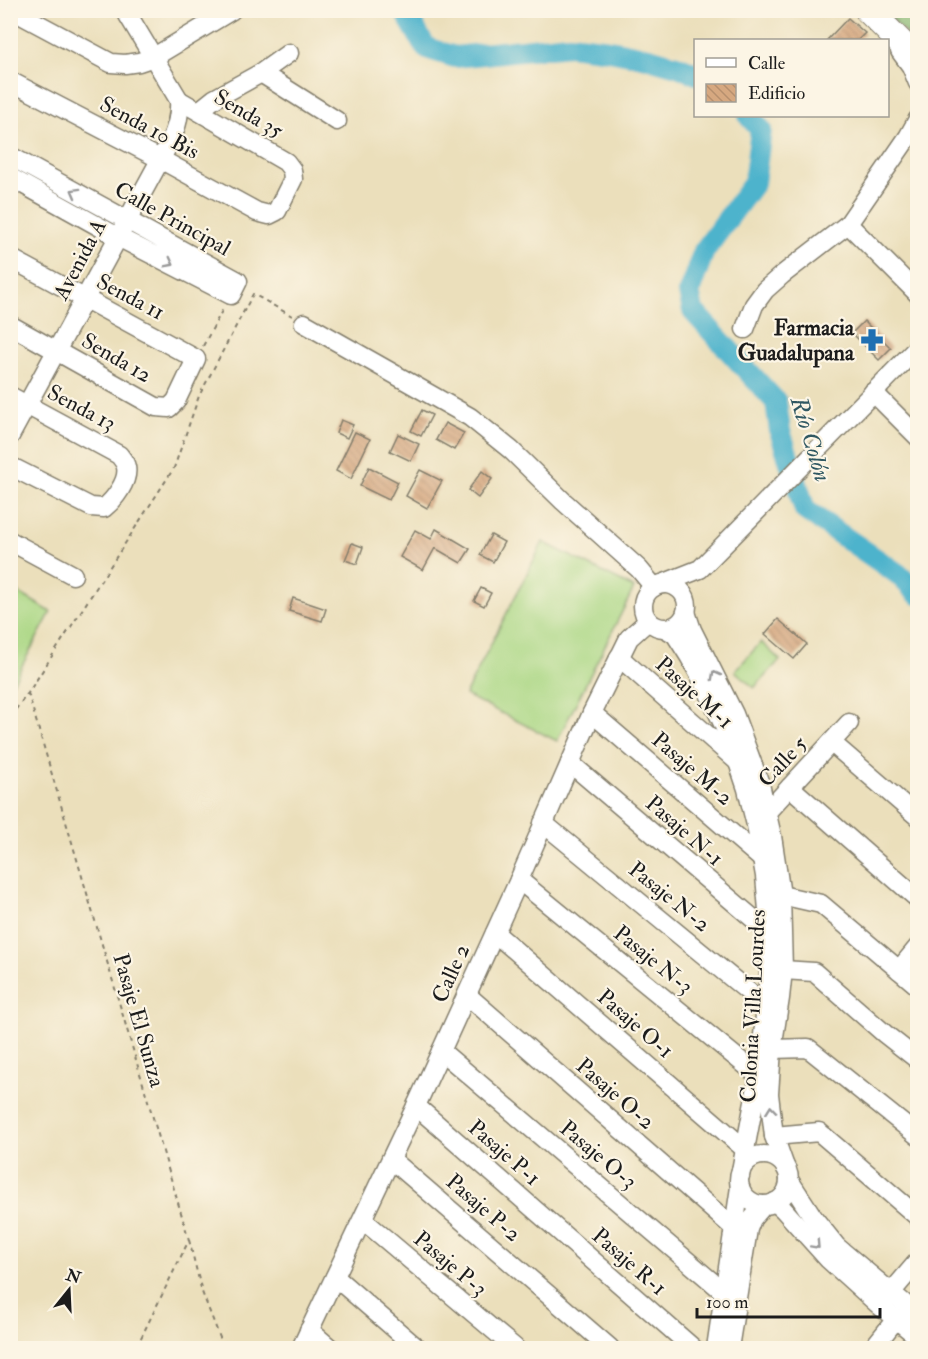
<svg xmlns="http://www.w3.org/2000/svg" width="928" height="1359" font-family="'IM FELL Double Pica',serif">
  <defs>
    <pattern id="forest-crowns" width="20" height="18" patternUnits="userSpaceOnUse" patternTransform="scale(1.5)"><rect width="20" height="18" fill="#87b872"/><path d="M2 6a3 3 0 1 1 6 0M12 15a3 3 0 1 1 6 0" fill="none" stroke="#6e955d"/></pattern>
    <pattern id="building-back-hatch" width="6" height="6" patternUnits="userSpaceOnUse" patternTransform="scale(1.5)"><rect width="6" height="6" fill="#d6a880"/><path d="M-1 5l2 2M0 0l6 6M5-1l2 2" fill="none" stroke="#b7906e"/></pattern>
  </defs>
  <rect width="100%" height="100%" fill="#fcf5e5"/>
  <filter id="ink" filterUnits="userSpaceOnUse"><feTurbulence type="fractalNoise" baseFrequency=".0167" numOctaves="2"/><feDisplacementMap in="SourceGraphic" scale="12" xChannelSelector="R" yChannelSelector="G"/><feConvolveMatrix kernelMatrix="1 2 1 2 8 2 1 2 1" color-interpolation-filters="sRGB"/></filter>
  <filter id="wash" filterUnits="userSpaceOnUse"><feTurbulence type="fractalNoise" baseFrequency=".008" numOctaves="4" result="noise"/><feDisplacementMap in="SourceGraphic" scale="24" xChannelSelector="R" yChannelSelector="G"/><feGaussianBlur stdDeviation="1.35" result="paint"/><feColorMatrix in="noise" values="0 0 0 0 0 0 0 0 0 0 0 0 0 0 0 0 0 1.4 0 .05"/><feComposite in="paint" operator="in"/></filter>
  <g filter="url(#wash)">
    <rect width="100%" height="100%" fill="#ebdfbb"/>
    <path fill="url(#forest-crowns)" stroke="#526a47" stroke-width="1.5" d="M883,11H917V45Z"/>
    <g fill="#aad784" stroke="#637a50" stroke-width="1.5">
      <path d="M543,542L634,588L557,741L465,695Z"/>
      <path d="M11,588L51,612L11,686Z"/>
      <path d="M761,642L780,660L754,688L735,671Z"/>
    </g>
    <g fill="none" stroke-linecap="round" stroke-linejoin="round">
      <g stroke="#4eb3cc" stroke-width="22">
        <path d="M404,10L426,48L455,57L569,45L610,50L649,58L680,67L696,74"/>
        <path d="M749,116L761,130L754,183L704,251L689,292L693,311L776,402L780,431L805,510L898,574L918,594"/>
      </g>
    </g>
    <g id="blocks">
      <g fill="url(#building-back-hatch)">
        <path d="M848,18L865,33L858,40H827Z"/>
        <path d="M864,321L891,348L879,360L852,333Z"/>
        <path d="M422,410L432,415L421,436L411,431Z"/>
        <path d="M341,420L353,425L347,438L336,433Z"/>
        <path d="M445,423L464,433L454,450L436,440Z"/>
        <path d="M355,432L370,439L351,479L336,471Z"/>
        <path d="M398,434L419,444L411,461L390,451Z"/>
        <path d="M369,467L398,482L389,500L360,486Z"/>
        <path d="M420,470L442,481L427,508L406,496Z"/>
        <path d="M482,471L492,479L478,498L468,490Z"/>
        <path d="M436,529L470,549L461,563L435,548L423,570L400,557L415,530L431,539Z"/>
        <path d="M491,535L504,542L493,562L480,555Z"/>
        <path d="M352,543L363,547L357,564L345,560Z"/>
        <path d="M481,588L491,593L484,606L474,601Z"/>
        <path d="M293,598L326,609L322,621L289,611Z"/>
        <path d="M778,619L807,644L794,659L765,634Z"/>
      </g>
    </g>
  </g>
  <g filter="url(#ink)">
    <use href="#blocks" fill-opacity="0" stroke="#847e6c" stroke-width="1.5"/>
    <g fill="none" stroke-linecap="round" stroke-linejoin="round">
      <g stroke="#847e6c" stroke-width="21">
        <g id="minor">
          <path d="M12,10L111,63L125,64L139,62L154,57L232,10"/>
          <path d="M900,51L911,66L918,83"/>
          <path d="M261,73L337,121"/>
          <path d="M10,81L160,159L257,212L269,215L277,211L293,179L292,170L286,162L179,100"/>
          <path d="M199,111L214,99L261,73L289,53"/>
          <path d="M10,156L238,281L231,295L118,237L10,177"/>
          <path d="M848,224L918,294"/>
          <path d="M10,258L196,359L176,401L169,408L156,407L10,325"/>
          <path d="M304,323L470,417L511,450L563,501L639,569L654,587"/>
          <path d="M745,329L754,305L765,290L782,275L848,224L908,137L918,119"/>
          <path d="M873,392L918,437"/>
          <path d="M10,396L119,455C122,459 125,462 126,467C129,481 114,500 104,508L91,507L10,466"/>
          <path d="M10,436L171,140C177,126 180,115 179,100L125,10"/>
          <path d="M10,541L73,575"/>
          <path d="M662,584L700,569L918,347"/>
          <circle cx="665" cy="606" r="22"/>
          <path d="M686,612L692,630L734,714L760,784L772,836L781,895L783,970L780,998L772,1049L769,1094L774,1136L785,1167"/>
          <path d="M666,629L675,634L689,656L705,685L731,741L747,789L756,825L765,876L770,933L769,975L759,1076L740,1176"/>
          <path d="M619,657L738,762"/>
          <path d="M592,713L763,860"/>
          <path d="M832,743L918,817"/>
          <path d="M570,763L770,933"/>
          <path d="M790,787L918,899"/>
          <path d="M766,813L849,723"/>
          <path d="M543,823L766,1006"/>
          <path d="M519,880L759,1076"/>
          <path d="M781,895L821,904L918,986"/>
          <path d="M495,933L746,1150"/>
          <path d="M783,970L814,972L885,1034L918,1060"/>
          <path d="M899,970L918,947"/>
          <path d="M467,995L734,1228"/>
          <path d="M772,1049L808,1048L918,1136"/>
          <path d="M441,1051L725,1293"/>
          <path d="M416,1106L693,1348"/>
          <path d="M774,1136L819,1132L918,1217"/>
          <circle cx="764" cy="1180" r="25"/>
          <path d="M391,1159L610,1348"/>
          <path d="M789,1180L813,1217L837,1247L918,1315"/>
          <path d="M775,1202L783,1209L828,1259L880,1306L918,1337"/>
          <path d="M363,1220L515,1348"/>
          <path d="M335,1277L417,1348"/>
          <path d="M884,1301L918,1261"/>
          <path d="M309,1330L330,1348"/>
          <path d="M301,1348L416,1106L519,880L592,713L629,638L648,621"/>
          <path d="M716,1348L740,1187"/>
          <path d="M729,1348L748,1229L752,1219L764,1205"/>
          <path d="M873,1348L896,1319"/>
        </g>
      </g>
      <g stroke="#847e6c" stroke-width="28">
        <path id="highway" d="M868,10L918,60"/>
      </g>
      <g stroke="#847e6c" stroke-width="2" stroke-dasharray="4.5 4.5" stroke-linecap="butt">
        <path d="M203,346L223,309"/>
        <path d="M28,693L189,1240L136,1348"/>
        <path d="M10,717L28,693L174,468L199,396L253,294L292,316"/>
        <path d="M189,1240L202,1292L224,1348"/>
      </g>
      <use href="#minor" stroke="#fff" stroke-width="18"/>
      <use href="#highway" stroke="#fff" stroke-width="26"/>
    </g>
    <defs><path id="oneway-chevron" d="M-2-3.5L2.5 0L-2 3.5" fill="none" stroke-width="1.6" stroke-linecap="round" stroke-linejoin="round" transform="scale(1.5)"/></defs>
    <g stroke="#999">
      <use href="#oneway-chevron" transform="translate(75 192) rotate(-151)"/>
      <use href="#oneway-chevron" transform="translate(170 263) rotate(27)"/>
      <use href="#oneway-chevron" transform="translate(715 675) rotate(-118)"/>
      <use href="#oneway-chevron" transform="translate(771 1110) rotate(-96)"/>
      <use href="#oneway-chevron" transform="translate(816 1245) rotate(47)"/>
    </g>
  </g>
  <defs>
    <g id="pharmacy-bare" transform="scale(1.8)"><path d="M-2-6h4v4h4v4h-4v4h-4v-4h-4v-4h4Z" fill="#1f6fb2" stroke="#fcf5e5" stroke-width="2.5" paint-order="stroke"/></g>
  </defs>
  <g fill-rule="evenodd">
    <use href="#pharmacy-bare" x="872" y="340"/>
  </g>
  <g text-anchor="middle" stroke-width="4.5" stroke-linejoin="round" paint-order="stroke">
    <g font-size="22" fill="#1c1c1c" stroke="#fcf5e5">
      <text transform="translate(249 113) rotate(30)" y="8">Senda 35</text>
      <text transform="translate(150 127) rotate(28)" y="8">Senda 10 Bis</text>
      <text transform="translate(173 218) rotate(29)" y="8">Calle Principal</text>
      <text transform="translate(79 259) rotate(-62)" y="8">Avenida A</text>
      <text transform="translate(131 296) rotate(28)" y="8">Senda 11</text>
      <text transform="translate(117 357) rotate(30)" y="8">Senda 12</text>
      <text transform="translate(82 407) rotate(28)" y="8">Senda 13</text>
      <text transform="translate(695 692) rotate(42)" y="8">Pasaje M-1</text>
      <text transform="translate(782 761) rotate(-47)" y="8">Calle 5</text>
      <text transform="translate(693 768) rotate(41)" y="8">Pasaje M-2</text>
      <text transform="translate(685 830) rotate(41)" y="8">Pasaje N-1</text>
      <text transform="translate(670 896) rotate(39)" y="8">Pasaje N-2</text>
      <text transform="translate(654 959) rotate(39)" y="8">Pasaje N-3</text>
      <text transform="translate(450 973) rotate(-66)" y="8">Calle 2</text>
      <text transform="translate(752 1006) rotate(-87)" y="8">Colonia Villa Lourdes</text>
      <text transform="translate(140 1020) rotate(74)" y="8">Pasaje El Sunza</text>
      <text transform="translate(636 1023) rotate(41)" y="8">Pasaje O-1</text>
      <text transform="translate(616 1093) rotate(41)" y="8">Pasaje O-2</text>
      <text transform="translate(505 1152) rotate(41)" y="8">Pasaje P-1</text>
      <text transform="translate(599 1154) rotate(40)" y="8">Pasaje O-3</text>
      <text transform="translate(484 1207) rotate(41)" y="8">Pasaje P-2</text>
      <text transform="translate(630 1261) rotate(41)" y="8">Pasaje R-1</text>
      <text transform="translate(451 1263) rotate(40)" y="8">Pasaje P-3</text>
    </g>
    <g font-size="22" font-weight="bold" fill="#1c1c1c" stroke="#fcf5e5" text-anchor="end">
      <text x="854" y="335">Farmacia<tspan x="854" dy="25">Guadalupana</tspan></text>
    </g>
    <g font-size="24" font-style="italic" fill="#305862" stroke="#fcf5e5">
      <text transform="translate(811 439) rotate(73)" y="8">Río Colón</text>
    </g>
  </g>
  <rect width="928" height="1359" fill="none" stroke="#fcf5e5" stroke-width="36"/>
  <rect x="694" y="39" width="195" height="78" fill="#fcf5e5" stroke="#a29e95" stroke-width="1.5"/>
  <rect x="706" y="58" width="30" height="9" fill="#ffffff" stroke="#a29e95" stroke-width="1.5"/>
  <text x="748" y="69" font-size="18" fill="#1c1c1c">Calle</text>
  <rect x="706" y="84" width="30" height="18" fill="url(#building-back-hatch)" stroke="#a29e95" stroke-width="1.5"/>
  <text x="748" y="99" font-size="18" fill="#1c1c1c">Edificio</text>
  <g transform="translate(69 1290) rotate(18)" stroke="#fcf5e5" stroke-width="4.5" paint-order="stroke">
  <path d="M0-4.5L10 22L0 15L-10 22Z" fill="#1c1c1c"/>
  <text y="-9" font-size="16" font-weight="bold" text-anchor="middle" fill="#1c1c1c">N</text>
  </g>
  <path d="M697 1308v9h183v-9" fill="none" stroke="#1c1c1c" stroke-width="3"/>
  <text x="706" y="1308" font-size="18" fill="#1c1c1c" stroke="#fcf5e5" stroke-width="4.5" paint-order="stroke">100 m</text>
</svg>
